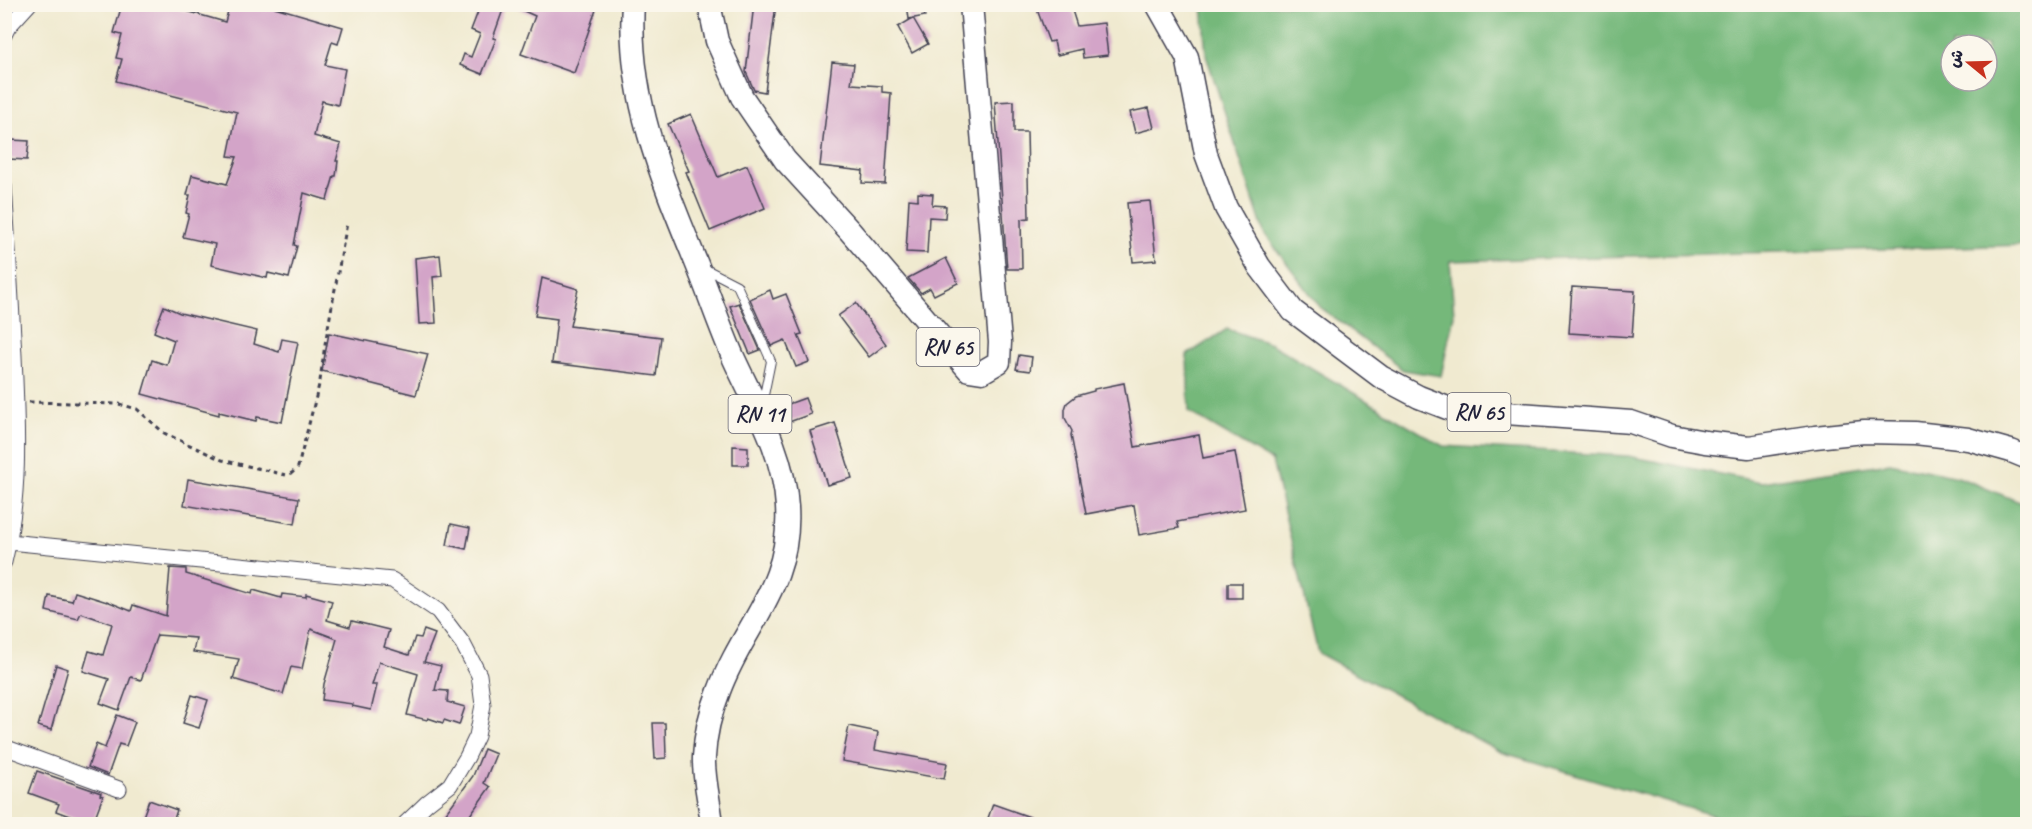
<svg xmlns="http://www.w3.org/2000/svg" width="2032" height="829" font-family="Caveat,'Playpen Sans Arabic',sans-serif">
  <rect width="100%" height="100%" fill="#fbf7ec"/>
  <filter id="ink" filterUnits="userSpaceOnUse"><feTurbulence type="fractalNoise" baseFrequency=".0167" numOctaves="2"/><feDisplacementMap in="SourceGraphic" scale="12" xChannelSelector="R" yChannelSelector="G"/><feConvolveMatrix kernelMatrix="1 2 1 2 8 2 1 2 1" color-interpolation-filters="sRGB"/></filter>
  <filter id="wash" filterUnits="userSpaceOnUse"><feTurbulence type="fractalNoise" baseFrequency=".008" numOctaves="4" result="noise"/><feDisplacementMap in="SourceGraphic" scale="24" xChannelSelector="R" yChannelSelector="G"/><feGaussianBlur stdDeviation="1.35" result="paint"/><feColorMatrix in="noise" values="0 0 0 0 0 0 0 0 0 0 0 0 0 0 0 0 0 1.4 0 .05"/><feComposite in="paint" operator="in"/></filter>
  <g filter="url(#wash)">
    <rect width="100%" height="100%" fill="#f0ead0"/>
    <g fill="#75b87a" stroke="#4c6d5a" stroke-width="1.5" fill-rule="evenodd">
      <path d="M1202,5H2027V245L1450,261L1454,315L1441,376L1403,370L1320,307L1264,233L1206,55ZM1951,45H1987V81H1951Z"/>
      <path d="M1227,329L1271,344L1443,446L1628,456L1761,482L1890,463L1958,477L2027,505V824H1742L1501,752L1318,653L1272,461L1189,412L1187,355Z"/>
    </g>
    <g id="blocks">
      <g fill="#d3a4c8">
        <path d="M122,4H162L225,22L230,4H264L343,27L338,44L332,42L325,65L345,69L338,105L322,101L314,136L341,144L336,161H338L336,176H334L327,200L304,193L294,245L297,246L289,278L268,273L267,278L211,265L215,244L183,237L189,214L186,213L190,195H187L192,175L227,184L237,157L228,156L237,112L116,81L122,59L116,58L122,35L114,33Z"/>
        <path d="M481,4H505L493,38L496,39L482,74L460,65L464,54L471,57L480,34L471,30Z"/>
        <path d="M508,4H598L574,73L521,54L535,16Z"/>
        <path d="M754,4H776L765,92L754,90L746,72Z"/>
        <path d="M907,4H922L925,16L909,19Z"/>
        <path d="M1035,4H1070L1077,26L1104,23L1108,55L1083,58L1082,49L1057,55L1054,41L1049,42Z"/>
        <path d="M913,18L928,44L912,53L898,27Z"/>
        <path d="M832,62L854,64L851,84L882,86V92L891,93L885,184L862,183L863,171L820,166Z"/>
        <path d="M1014,101V132H1027L1029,218L1021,219L1022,269H1007L995,102Z"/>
        <path d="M1149,108L1154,128L1135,133L1130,112Z"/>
        <path d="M691,114L718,177L747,165L765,208L710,231L686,172L689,171L668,124Z"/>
        <path d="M11,140L29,141L27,160L9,159Z"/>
        <path d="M918,193L933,194L932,205L946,206L945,218L929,217L927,253L906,252L909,199L918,200Z"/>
        <path d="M1150,201L1156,260L1133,262L1127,203Z"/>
        <path d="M440,255L442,276L433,277L436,323L419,324L415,258Z"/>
        <path d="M946,258L958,283L934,295L930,288L921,293L908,278Z"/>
        <path d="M542,278L578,289L570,326L661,337L656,376L552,363L557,319L535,316Z"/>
        <path d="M1572,287L1635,291L1632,337L1569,333Z"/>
        <path d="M770,290L773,299L786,294L802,334L798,335L809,362L796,367L785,340L771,346L750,299Z"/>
        <path d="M739,303L760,350L750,354L730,306Z"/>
        <path d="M856,303L886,344L869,357L838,316Z"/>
        <path d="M164,306L180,313L257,331L254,344L279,352L282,339L298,342L282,422L257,417L256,421L219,412V415L142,394L152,360L167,365L174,340L154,332Z"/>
        <path d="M329,333L428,354L416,395L322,371Z"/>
        <path d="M1019,355L1032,357L1030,371L1016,369Z"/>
        <path d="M1124,383L1135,447L1199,435L1203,458L1235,452L1245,509L1177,522L1179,528L1139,535L1134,505L1086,514L1071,435L1072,431L1065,418V409L1067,403L1076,396L1094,391V389Z"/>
        <path d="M805,398L811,414L789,422L783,406Z"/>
        <path d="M835,423L852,478L827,485L810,431Z"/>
        <path d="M733,446L748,447V465H733Z"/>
        <path d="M188,479L299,498L295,524L184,505Z"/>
        <path d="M451,524L470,528L466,549L447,545Z"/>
        <path d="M170,568L186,569V574L252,594L253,590L281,598L282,594L306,597V594L332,601L327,620L350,627L352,621L389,630L384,647L409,655L415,637L421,638L424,630L435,634L424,662L441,666L435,690L448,691L447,702L465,707L459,725L444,720L443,723L428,718L427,720L407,715L418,674L379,662L372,685H377L371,710L352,706L353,704L322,700L324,684L337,639L311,629L302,669L291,667L283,694L233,679L239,659L193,652L196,638L157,635L141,680L131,677L119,710L100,703L109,679L83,671L89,651L103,655L112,624L81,613L78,619L46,611L49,596L72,601L75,592L107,602V601L131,611L133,605L166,616Z"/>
        <rect x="1228" y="583" width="14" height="15"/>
        <path d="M56,665L68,669L51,730L38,726Z"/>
        <path d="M192,695L208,700L199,728L183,723Z"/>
        <path d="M117,715L135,722L126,746L119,744L108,775L88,767L96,744L105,748Z"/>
        <path d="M653,723H665L666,758L655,759Z"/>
        <path d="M849,726L878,732L875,750L947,763L944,779L842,761Z"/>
        <path d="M484,749L496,754L484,783L490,787L463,825H437L473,776Z"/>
        <path d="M37,771L101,793L100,795L103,796L92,825H78L80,820L56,811L59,804L29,793Z"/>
        <path d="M149,800L177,810L172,825H140Z"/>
        <path d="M993,804L1047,823V825H999L987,821Z"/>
      </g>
    </g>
  </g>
  <g filter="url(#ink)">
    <use href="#blocks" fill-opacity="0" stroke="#414051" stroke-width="1.5"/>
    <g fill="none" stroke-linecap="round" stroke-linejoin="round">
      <g stroke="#414051" stroke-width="10">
        <path id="lane" d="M704,268L737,285L771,361L762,405"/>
      </g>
      <g stroke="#414051" stroke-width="17">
        <g id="street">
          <path d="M4,35L8,27L29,4"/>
          <path d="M4,186C8,243 11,299 14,356C17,426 21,494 4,562"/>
          <path d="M9,542L392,580L438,611L463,644L479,675L483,705L477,736L467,757L450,785L427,803L405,824"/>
          <path d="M4,747L119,789"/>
        </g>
      </g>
      <g stroke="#414051" stroke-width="25">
        <g id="primary">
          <path d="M633,4C627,96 662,179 696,262C709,294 720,327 734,359C756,407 784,453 787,507C792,587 744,623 719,691C711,711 705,735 704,757C703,778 710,804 712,824"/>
          <path d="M709,4L717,41L742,97L785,160L849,230L969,370L982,372L999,362L1000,342L971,4"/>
          <path d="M1157,4L1187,57L1206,154L1226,208L1259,266L1293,311L1381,377L1419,397L1450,409L1631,422L1672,436L1705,442L1749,447L1815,437L1864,432L1915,433L1968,439L2011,451L2028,458"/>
        </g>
      </g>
      <path stroke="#414051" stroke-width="3" stroke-dasharray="4.5 4.5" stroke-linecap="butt" d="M29,402L119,404L137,409L164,433L222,460L286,475L292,473L298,467L320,381L325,344L347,223"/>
      <use href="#lane" stroke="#fff" stroke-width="8"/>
      <use href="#street" stroke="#fff" stroke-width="15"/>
      <use href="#primary" stroke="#fff" stroke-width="22"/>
    </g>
  </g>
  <g text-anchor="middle" stroke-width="5" stroke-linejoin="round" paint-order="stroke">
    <g fill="#fbf7ec" stroke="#636270" stroke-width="1.5">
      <rect x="916.5" y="328" width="63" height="38" rx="4.5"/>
      <rect x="1447.5" y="393" width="63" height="38" rx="4.5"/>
      <rect x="728.5" y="395" width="63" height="38" rx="4.5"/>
    </g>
    <g font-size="22" font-weight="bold" fill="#22223b">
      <text x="948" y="355">RN 65</text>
      <text x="1479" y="420">RN 65</text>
      <text x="760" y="422">RN 11</text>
    </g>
  </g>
  <rect width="2032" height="829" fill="none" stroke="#fbf7ec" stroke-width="24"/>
  <g transform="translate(1969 63) rotate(289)"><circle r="28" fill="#fbf7ec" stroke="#a4a2a5" stroke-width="1.5"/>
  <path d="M0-4.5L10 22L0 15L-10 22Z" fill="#c8321e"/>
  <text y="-9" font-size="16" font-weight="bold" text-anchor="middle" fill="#22223b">ش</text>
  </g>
</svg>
